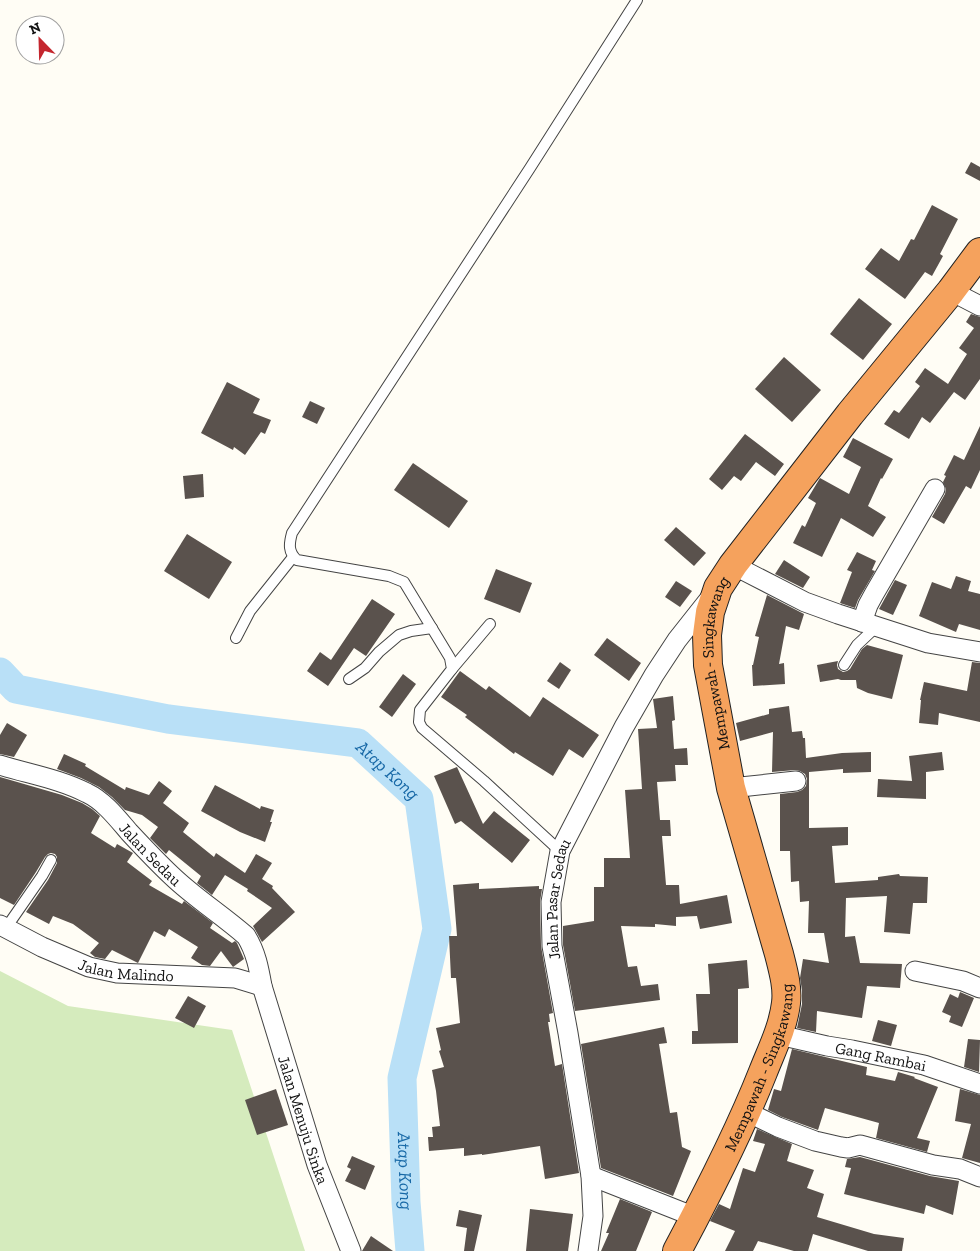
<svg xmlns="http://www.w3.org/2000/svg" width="980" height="1251" font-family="'Zilla Slab',serif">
  <rect width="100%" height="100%" fill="#fffdf5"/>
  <path fill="#d5ebbd" d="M0,971L68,1006L232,1030L305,1251H0Z"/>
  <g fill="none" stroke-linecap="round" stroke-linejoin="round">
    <path stroke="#b9e0f7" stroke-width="29" id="s1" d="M0,672L16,689L168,719L358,743L419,799L437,929L402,1078L406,1202L410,1251"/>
  </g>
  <g fill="#5a524d">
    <path d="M971,162L980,167V181L965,173Z"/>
    <path d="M932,205L958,219L940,254L943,256L932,276L925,272L905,299L865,269L881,248L899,261L911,239L914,240Z"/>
    <path d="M859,298L892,324L863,360L830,334Z"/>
    <path d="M971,314L980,317V379L965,400L954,392L930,423L922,417L909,439L884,424L894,410L899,413L920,386L915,382L925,368L948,384L967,354L959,348L974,328L966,322Z"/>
    <path d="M784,357L821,390L792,422L755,389Z"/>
    <path d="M227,382L260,399L253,413L271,420L265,434L261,432L245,455L234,447L233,450L201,433Z"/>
    <path d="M310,401L325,408L317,424L302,417Z"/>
    <path d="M980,426V470L971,489L966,486L944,524L932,517L945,494L946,489L943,482L946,476L944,475L954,455L964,460Z"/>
    <path d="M745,434L784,464L775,476L756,462L741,481L734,476L722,490L709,479Z"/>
    <path d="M853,438L893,459L882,479L881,478L868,506L886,517L873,537L841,518L822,557L793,543L802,525L805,527L816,503L808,498L820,478L849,494L861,467L843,457Z"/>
    <path d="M413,463L468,501L449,528L394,490Z"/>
    <path d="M203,474L204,497L185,499L183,476Z"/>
    <path d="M676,527L706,553L694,566L664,540Z"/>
    <path d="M187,534L232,562L209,599L164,571Z"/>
    <path d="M857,552L876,561L872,570L875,571L858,600L855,608L840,603L852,572L847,570Z"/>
    <path d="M784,560L810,577L803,588L775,574Z"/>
    <path d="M496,569L532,583L520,613L484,599Z"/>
    <path d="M956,576L971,581L968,591L980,594V630L959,624L956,632L919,616L932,582L951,589Z"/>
    <path d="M895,580L907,585L893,615L879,609Z"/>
    <path d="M676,581L692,591L680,607L665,597Z"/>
    <path d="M767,595L804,614L799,630L786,626L779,664L784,663L785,684L753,686L752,665H753L759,637L755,636Z"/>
    <path d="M372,599L395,614L366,656L354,648L328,686L307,671L320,652L331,660Z"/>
    <path d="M607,638L641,663L629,681L594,655Z"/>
    <path d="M867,645L903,655L892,699L868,693L857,688L856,680H841L838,679L820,682L817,665L838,661L837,665L838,669L843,672L847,671L850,669L862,649Z"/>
    <path d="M560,662L571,670L559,689L547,681Z"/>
    <path d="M972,662L980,663V722L939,713L938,725L919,723L921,700H920L924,682L967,691Z"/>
    <path d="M460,671L486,690L489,686L530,717L543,697L599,735L583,758L569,749L553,776L515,752L514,754L465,717L467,715L441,697Z"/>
    <path d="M403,674L416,684L392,717L379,707Z"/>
    <path d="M673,696L675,720L672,721L674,749L687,748L688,765H675L676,781L657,782L660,820H670L671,836H662L666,885H679L680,904L727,895L732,923L700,929L697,916L676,917V926L655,924V927L621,926L628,967L637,966L641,986L658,984L660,1000L575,1011L563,945V926L594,921V887H604V858H630L625,790L642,789L638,729L657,728L653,699Z"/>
    <path d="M789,706L792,732L802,731L803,738H805L806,758L842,753L871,752V772L843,773V769L809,772V828L848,827V845L832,846L835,883L878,880V877L899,874L900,876L928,877L927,903H913L910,934L884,932L887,896L846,898L845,937L855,936L860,963L902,964L900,988L867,986L862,1018L817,1011L816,1032L797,1028L802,1004V990L800,978L803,959L829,963L824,933H808L809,901L800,902L799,881L791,882L790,851H780V794L797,792L802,790L806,786L807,779L805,774L800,771L795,770L772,772L773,732L740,741L736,723L769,714V709Z"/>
    <path d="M7,723L27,735L14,757L0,754V735Z"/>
    <path d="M942,752L944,770L926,772V799L877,797L878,779L912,781L909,756Z"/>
    <path d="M64,754L86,764L85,766L125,790L126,787L149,795L159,781L172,791L163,803L189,823L183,832L214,857L216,853L245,873L256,854L272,863L262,879L273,886L272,888L295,912L262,942L253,926L272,908L247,891L248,889L225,875L212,895L197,883L201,876L169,850L166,854L150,838L158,827L142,815L125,810L112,797L99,787L81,778L57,769Z"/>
    <path d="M457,767L483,824L494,811L530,840L512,863L461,821L455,824L434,776Z"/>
    <path d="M0,777L62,795L82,803L92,809L100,816L91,833L115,848L117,844L133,853L127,862L152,881L149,885L182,904L184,901L213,923L210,928L232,943L235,941L237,943L244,959L233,967L221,951L210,966L202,965L191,958L198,947L169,929L165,937L154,931L138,963L112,950L105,959L95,957L90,953L99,943L73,924L53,916L49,924L26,912L48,880L57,863V857L55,854L51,853L48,854L45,857L36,872L14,905L0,898Z"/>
    <path d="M215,785L260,809L261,806L274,810L270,822H272L265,842L240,832L201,811Z"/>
    <path d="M479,883V889L539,886V889H542L540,902L541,946L553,1013L549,1014L550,1022H548L555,1066L562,1064L579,1173L545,1179L540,1146L482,1155V1154L464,1156V1148L429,1151L428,1137H433L432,1127L440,1126L436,1091L432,1070L444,1067L439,1051L441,1050L436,1028L460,1023L456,978H451L449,936H457L453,885Z"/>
    <path d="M747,960L749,988L738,989V1043L692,1044V1031H698L696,994H710L708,964Z"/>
    <path d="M960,992L974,998L962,1027L949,1022L951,1016L942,1012L950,994L958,998Z"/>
    <path d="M188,996L206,1006L194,1028L175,1018Z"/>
    <path d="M878,1020L897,1025L891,1046L872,1041Z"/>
    <path d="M664,1027L667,1043L659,1044L670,1113L677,1112L682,1147L691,1151L673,1196L601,1168L581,1044Z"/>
    <path d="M968,1039L980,1040L979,1072L964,1067Z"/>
    <path d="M792,1049L867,1067L866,1075L895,1081L898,1072L915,1077L914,1078L938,1087L917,1138L930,1141L927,1152L876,1138L879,1123L825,1108L818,1130L782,1117L768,1110L774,1089L781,1091Z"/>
    <path d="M276,1089L288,1125L257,1135L245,1100Z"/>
    <path d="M960,1089L980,1095V1163L962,1158L971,1124L955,1121Z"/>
    <path d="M757,1129L792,1144L787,1161L814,1170L807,1188L824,1194L817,1217L874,1234L904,1238L902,1251H868L813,1234L808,1251H794L758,1241L753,1251H725L735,1231L710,1221L719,1204L730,1209L743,1168L755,1172L765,1144L753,1141Z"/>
    <path d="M352,1156L375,1166L365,1190L345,1181L351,1169L347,1167Z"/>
    <path d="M860,1157L930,1176L959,1181L953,1215L926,1205L924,1214L844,1194L851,1168L845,1167L847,1159Z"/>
    <path d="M620,1199L652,1212L636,1251H601L609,1233H606Z"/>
    <path d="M530,1209L573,1214L568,1251H526Z"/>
    <path d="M459,1210L482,1215L474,1251H464L467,1228L456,1226Z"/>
    <path d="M371,1236L393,1251H362Z"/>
  </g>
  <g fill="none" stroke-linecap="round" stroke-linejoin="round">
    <g stroke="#444" stroke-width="12">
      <g id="lane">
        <path d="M236,638L250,611L293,557"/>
        <path d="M844,665L857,645L876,627"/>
        <path d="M452,669L490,624"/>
        <path d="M349,679L365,668L379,652L399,635L411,631L432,628"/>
        <path d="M560,851L484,781L422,728L419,722L420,710L452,669L450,658L404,582L389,576L297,560C288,552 289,544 292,533L530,168L637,0"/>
        <path d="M6,928L42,876L51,860"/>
      </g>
    </g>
    <g stroke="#444" stroke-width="21">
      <g id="street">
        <path d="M951,291L980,306"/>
        <path d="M733,565L805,602L838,614L928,643L980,652"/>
        <path d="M862,622L868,605L874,594L935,489"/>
        <path id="s2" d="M0,765C29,774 60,779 87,793C104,801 117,818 129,832C143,847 157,862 172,876C195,898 222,915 246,936C256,952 259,969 262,986L317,1165L351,1251"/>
        <path d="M731,788L796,781"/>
        <path id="s3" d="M0,925L42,947L89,967L117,973L235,978L262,986"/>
        <path d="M915,971L963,981L980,988"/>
        <path id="s4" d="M779,1035L827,1046L852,1050L924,1065L980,1084"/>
        <path d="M747,1112L778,1127L815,1141L841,1147L848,1148L860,1145L933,1165L960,1169L980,1177"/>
        <path d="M591,1176L695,1217"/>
        <path id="s5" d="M588,1251L593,1216L591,1176L568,1033L552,946L551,902L560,851L624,727L654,675L677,640L711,597"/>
      </g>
    </g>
    <g stroke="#222" stroke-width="30">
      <g id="highway">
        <path id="s6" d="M677,1251C708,1193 739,1133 763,1072C772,1049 783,1028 786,1003C788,987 783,970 779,954L731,788L708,665L707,635L710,612L718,588L733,565L850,414L951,291L980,252"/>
      </g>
    </g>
    <use href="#lane" stroke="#fff" stroke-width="10"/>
    <use href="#street" stroke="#fff" stroke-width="19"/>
    <use href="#highway" stroke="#f5a25d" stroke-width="28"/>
  </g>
  <g text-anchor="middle" stroke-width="5" stroke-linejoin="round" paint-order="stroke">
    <g font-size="16" fill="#111" stroke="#fff">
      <text dy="6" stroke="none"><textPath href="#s6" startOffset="622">Mempawah - Singkawang</textPath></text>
      <text dy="6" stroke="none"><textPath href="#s2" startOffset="180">Jalan Sedau</textPath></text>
      <text dy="6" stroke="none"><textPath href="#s5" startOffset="356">Jalan Pasar Sedau</textPath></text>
      <text dy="6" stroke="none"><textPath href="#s3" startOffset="136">Jalan Malindo</textPath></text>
      <text dy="6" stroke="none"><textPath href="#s4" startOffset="104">Gang Rambai</textPath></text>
      <text dy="6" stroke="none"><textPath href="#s6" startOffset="202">Mempawah - Singkawang</textPath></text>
      <text dy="6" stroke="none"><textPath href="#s2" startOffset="499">Jalan Menuju Sinka</textPath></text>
    </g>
    <g font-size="18" font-style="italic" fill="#1768a6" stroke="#fff">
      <text dy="6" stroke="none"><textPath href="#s1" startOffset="410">Atap Kong</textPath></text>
      <text dy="6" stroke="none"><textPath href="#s1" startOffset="830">Atap Kong</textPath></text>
    </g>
  </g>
  <g transform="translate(40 40) rotate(337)"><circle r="24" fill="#ffffff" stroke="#a0a0a0"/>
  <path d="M0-4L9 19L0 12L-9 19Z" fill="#c4262e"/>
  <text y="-8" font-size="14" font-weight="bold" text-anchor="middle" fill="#111111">N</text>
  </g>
</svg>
